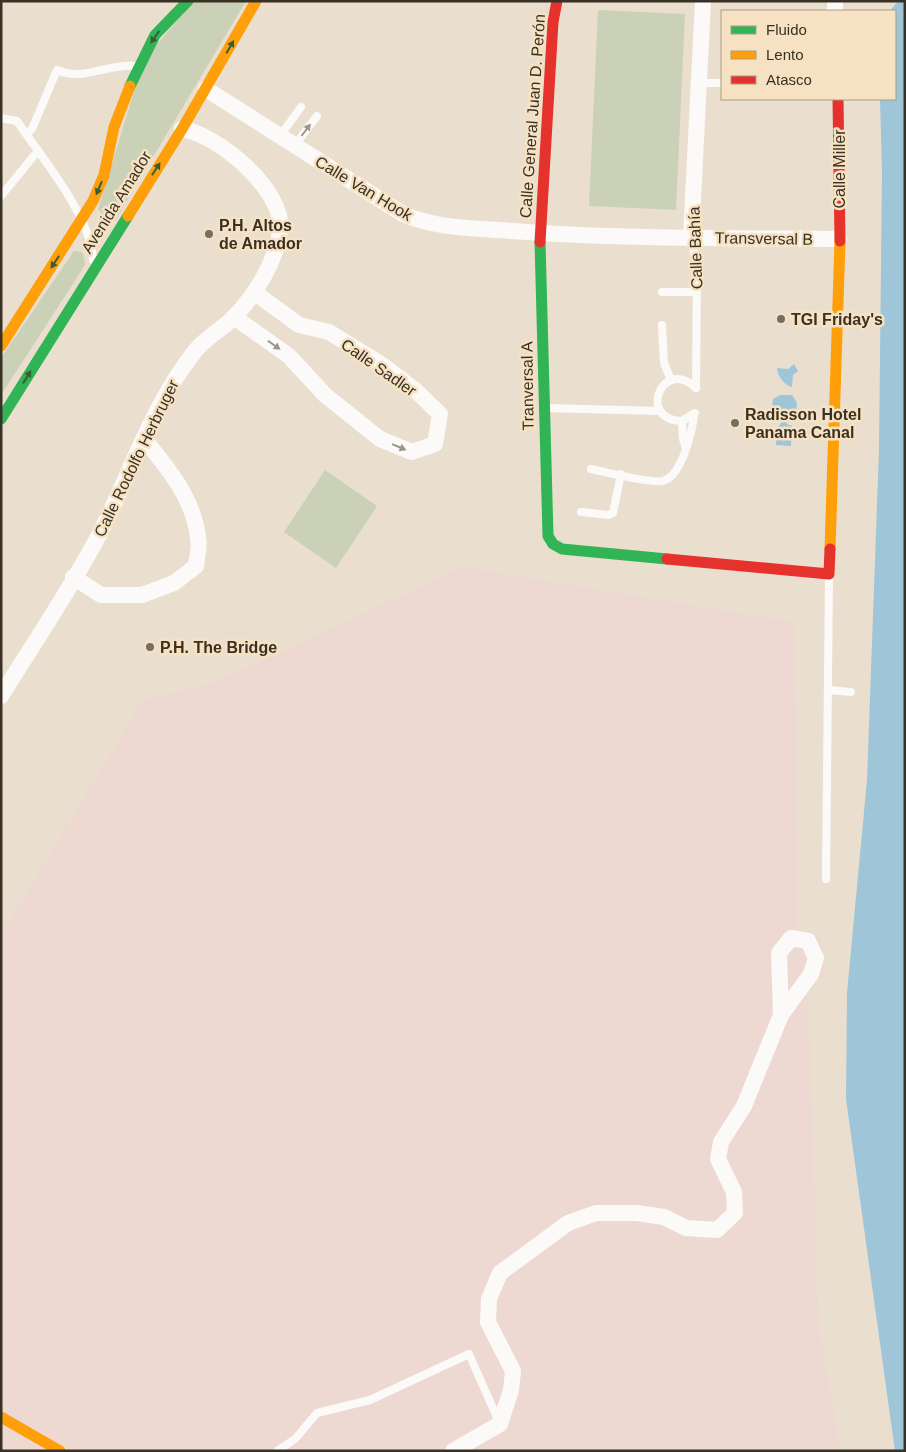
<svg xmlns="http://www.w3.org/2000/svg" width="906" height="1452" font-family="Helvetica,sans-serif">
  <rect width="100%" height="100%" fill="#eadfce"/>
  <path fill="#edd9d1" d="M463,567L795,622L798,931L822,938L824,978L813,979L808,984L819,1328L841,1451H1V935L143,700L215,682Z"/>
  <g fill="#cbd1b7">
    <path d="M194,1H246L115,221L106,218L98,209L144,59Z"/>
    <path d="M598,10L685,14L676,210L589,206Z"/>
    <path d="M74,251L81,252L84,256L85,265L1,395V358Z"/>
    <path d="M325,470L377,506L336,568L284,532Z"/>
  </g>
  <g fill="#9ec5d8">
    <path d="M898,1H905V1451H895L846,1099L847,993L867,780L879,450L882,171L880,99H895V11H890Z"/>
    <path d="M794,364L798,371L793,375L792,387C784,385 777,375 777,368L788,369Z"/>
    <path d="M780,395H792L797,403L796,413L788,415L785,419L787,424L792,426L791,446L776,445V430L784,419L781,411L772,405L773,399Z"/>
  </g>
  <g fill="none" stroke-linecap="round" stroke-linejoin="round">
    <g stroke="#fcfaf8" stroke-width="8">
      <path d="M699,83H722"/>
      <path d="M1,118L17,121C41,157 92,217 93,260"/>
      <path d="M26,134L32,129L57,70C85,82 107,63 136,66"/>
      <path d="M280,136L301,107"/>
      <path d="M295,145L317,116"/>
      <path d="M1,196L37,152"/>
      <path d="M691,238L697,267L696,388"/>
      <path d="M662,292H697"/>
      <path d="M662,325L664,363L671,380"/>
      <path d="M545,408L660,411"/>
      <path d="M695,413L682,421C636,420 663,356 696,388"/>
      <path d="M682,421L683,439L686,448"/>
      <path d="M591,469C605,472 652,484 663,481C675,477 679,465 684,455C689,441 693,429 694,414"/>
      <path d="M581,512L609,515L613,513L621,474"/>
      <path d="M828,690L851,692"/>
      <path d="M826,879L829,576"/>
      <path d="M277,1451L295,1439L317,1413L370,1400L469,1354L499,1422"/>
    </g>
    <g stroke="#fcfaf8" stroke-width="16">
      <path d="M835,11V1"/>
      <path d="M206,89L403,214C437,229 475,228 512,231C621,239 730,238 839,239"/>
      <path d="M691,238L703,1"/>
      <path d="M234,317L289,356L325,395L380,439L412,452L435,444L440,414L415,390L384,366L329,332L299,325L254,292"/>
      <path d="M73,577L101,595H142L174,583L196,566C197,557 200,547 198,538C194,499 168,468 144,439"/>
      <path d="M1,696C34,643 70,590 99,535C131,473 152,405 195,351C206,337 223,329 235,316C256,294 276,261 280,231C286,191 217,134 182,129"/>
      <path d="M453,1451L500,1424L511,1390L513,1371L488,1322L489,1299L500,1273L568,1223L596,1213H637L664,1217L686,1228L717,1230L735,1213L734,1192L718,1159L721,1142L744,1106L781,1015L811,974L816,958L808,941L791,938L779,953L781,1015"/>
    </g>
    <g stroke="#30b455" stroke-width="11">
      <path d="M130,86L155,35L188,1"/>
      <path d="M540,242L548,536L553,544L562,549L667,559"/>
      <path d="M1,419L128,216"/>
    </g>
    <g stroke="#ff9f0a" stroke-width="11">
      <path d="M128,216L182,129L256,1"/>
      <path d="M1,346L93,201L104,175L114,127L130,86"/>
      <path d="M830,549L840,241"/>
      <path d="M1,1417L60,1451"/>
    </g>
    <g stroke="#e5322d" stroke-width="11">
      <path d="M838,99L840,241"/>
      <path d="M540,242L553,22L557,1"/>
      <path d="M667,559L829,574L830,549"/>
    </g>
  </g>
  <defs><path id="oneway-solid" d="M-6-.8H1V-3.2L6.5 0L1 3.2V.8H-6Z" transform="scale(1.25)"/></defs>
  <g fill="#365f35">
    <use href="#oneway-solid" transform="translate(155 37) rotate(125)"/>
    <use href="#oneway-solid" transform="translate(230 47) rotate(-60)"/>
    <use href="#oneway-solid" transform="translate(156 169) rotate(-57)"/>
    <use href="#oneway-solid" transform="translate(99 188) rotate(113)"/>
    <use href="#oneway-solid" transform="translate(55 262) rotate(123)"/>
    <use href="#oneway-solid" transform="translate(27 377) rotate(-58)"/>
  </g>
  <g fill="#9a968e">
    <use href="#oneway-solid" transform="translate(306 130) rotate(-53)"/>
    <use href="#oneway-solid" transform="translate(274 345) rotate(35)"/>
    <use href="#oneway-solid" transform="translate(399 447) rotate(23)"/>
  </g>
  <g fill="#776e60" stroke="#f6e2c2" stroke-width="2">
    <circle cx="209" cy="234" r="5"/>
    <circle cx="781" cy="319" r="5"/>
    <circle cx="735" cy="423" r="5"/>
    <circle cx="150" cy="647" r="5"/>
  </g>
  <g text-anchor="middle" stroke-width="5" stroke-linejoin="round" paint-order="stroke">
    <g font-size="16" fill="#393124" stroke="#f6e2c2">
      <text transform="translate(532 116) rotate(-86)" y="6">Calle General Juan D. Perón</text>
      <text transform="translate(839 169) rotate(-90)" y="6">Calle Miller</text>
      <text transform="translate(364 188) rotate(31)" y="6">Calle Van Hook</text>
      <text transform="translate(116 202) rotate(-58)" y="6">Avenida Amador</text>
      <text transform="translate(764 238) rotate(1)" y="6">Transversal B</text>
      <text transform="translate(695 248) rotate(-92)" y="6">Calle Bahía</text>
      <text transform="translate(379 367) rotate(35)" y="6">Calle Sadler</text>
      <text transform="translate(527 386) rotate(-91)" y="6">Tranversal A</text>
      <text transform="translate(136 458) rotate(-64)" y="6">Calle Rodolfo Herbruger</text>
    </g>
    <g font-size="16" font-weight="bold" fill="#393124" stroke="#f6e2c2" text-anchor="start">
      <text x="219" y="231">P.H. Altos<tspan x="219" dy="18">de Amador</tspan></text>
      <text x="791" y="325">TGI Friday's</text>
      <text x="745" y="420">Radisson Hotel<tspan x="745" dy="18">Panama Canal</tspan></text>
      <text x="160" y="653">P.H. The Bridge</text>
    </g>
  </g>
  <rect width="906" height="1452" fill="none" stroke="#393124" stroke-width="5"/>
  <rect x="721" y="10" width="175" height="90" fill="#f6e2c2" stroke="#aa9b83"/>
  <rect x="731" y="26" width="25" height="8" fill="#30b455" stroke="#aa9b83"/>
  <text x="766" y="35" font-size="15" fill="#393124">Fluido</text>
  <rect x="731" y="51" width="25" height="8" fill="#ff9f0a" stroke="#aa9b83"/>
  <text x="766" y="60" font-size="15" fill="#393124">Lento</text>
  <rect x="731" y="76" width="25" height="8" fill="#e5322d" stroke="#aa9b83"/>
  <text x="766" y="85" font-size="15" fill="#393124">Atasco</text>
</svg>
